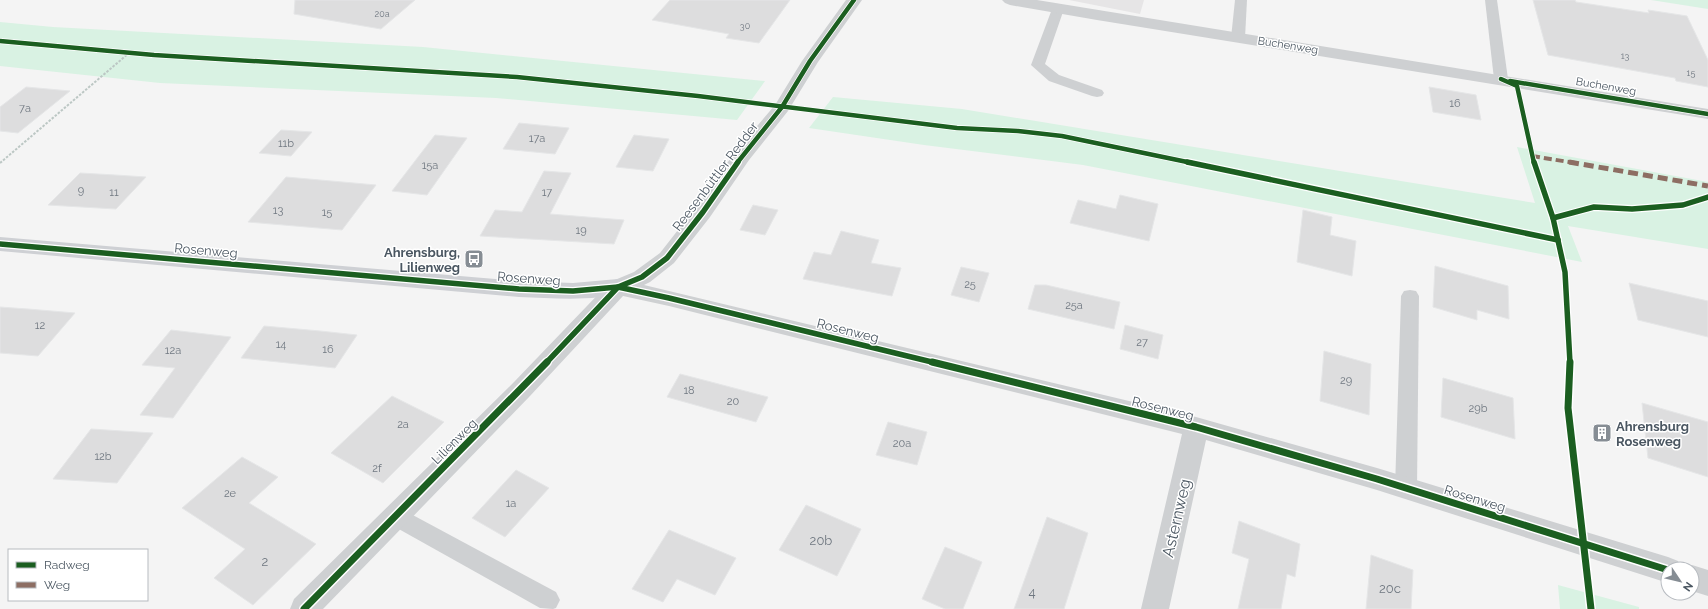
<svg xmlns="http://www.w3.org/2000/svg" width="1708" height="609" font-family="Raleway,sans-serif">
  <rect width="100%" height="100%" fill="#f4f4f4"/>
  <path fill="#e6e5e6" d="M1069,0H1144L1140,14Z"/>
  <g fill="#d9f2e3">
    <path d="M1651,0H1708V9Z"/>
    <path d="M0,22L53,27L423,47L765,81L737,120L496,98L160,83L0,66Z"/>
    <path d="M833,97L962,109L1535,203L1517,147L1708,182V249L1568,226L1582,262L1083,165L924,145L809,128Z"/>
    <path d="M1558,585L1639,607V609H1560Z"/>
  </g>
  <g fill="#ddddde" stroke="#e5e6e7">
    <path d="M295,0H415L381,29L294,14Z"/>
    <path d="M670,0H790L759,43L726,38L729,34L652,20Z"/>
    <path d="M1533,0H1575L1576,2L1649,13L1648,10L1687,16L1708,60V87L1676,81L1675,78L1548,55Z"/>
    <path d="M26,87L70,91L18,133L0,131V107Z"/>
    <path d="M1429,87L1476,95L1481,120L1433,112Z"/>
    <path d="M519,123L569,128L555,154L503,149Z"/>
    <path d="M281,130L312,132L291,156L259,153Z"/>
    <path d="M435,135L467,138L427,195L392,191Z"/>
    <path d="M634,135L669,139L653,171L616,167Z"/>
    <path d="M544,171L571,173L550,214L624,220L614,244L480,236L495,210L522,212Z"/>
    <path d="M80,173L115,175L146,177L116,209L48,205Z"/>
    <path d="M286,177L376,185L342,230L248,222Z"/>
    <path d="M1120,195L1158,204L1149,241L1070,223L1078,200L1116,209Z"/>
    <path d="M753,205L778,210L765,235L740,230Z"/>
    <path d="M1303,210L1332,217L1330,235L1356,241L1352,276L1297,262Z"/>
    <path d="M841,231L879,240L871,263L901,268L892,296L803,279L814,252L831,255Z"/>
    <path d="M1435,266L1508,286L1509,319L1477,310V320L1433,307Z"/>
    <path d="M961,267L989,273L979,302L951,295Z"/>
    <path d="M1629,283L1708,301V337L1638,320Z"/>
    <path d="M1035,285H1046L1120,302L1114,329L1028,309Z"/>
    <path d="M0,307L28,309L75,313L38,356L0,353Z"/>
    <path d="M1125,325L1163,335L1158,359L1120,349Z"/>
    <path d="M264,326L320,331L357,335L335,368L241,358Z"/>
    <path d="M171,330L231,337L173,418L140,415L175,368L142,365Z"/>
    <path d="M1324,351L1371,364L1369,415L1320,401Z"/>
    <path d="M680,374L711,382L768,397L756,422L667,397Z"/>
    <path d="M1443,378L1513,398L1515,439L1441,417Z"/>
    <path d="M392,396L444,422L383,483L331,453Z"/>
    <path d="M1642,403L1708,422V477L1648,458Z"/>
    <path d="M888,422L927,432L917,465L876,455Z"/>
    <path d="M91,429L153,433L117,483L53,479Z"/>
    <path d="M242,457L278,477L249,503L316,544L253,605L214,578L245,549L182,508Z"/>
    <path d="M516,470L549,488L505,537L472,518Z"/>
    <path d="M806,505L861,529L837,576L779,550Z"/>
    <path d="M1047,517L1088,533L1064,609H1014Z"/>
    <path d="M1239,521L1300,544L1295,577L1287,574L1281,609H1238L1249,559L1232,553Z"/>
    <path d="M669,530L736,558L715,595L677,579L663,602L632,589Z"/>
    <path d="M945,547L982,562L963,609H945L922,599Z"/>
    <path d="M1371,555L1413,570L1411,609H1366Z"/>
  </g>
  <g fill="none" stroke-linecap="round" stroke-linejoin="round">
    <path stroke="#bcc7c4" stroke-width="2" stroke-dasharray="2.5 1.5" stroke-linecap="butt" d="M0,163L129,53"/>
    <g fill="#ced0d2" fill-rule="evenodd">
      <path d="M1235,0H1247L1245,38L1243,41H1233L1231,38Z"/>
      <path d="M1485,0H1497L1508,79L1506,82L1501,83L1496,82L1494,79Z"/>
      <path d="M1058,5L1063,6L1064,9L1045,64L1059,75L1102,90L1104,93L1102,96L1097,97L1092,96L1049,81L1031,65L1052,9L1053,6Z"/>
      <path d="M1410,290L1416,291L1419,296L1417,488L1414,494L1406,497L1398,494L1395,488L1401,296L1404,291Z"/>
      <path d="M396,506L556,592L560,600L556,608L553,609L540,608L388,523L385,516L388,509Z"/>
    </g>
    <g fill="#ced0d2" fill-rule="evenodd">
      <path d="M846,0H862L818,62L788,111L749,160L710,217L674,263L650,282L644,285L1196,417L1377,468L1668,557L1678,561L1681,569H1668V583L1377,490L1206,440L1169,609H1141L1182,434L669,306L623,296L530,396L323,609H290L294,599L514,382L610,282L634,272L660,253L696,207L735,152L775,105L802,61Z"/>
      <path d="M1002,0H1037L1708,109V119L1097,20L1010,5L1005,3Z"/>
      <path d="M1692,565L1708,570V596L1692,591V569H1682Z"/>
    </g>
    <path fill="#ced0d4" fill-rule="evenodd" d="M0,237L519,281L573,283L618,279L626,282L629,287L626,292C593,302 553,298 519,297L0,251Z"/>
    <path stroke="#8d6e63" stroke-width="4" stroke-dasharray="8 4" stroke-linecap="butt" d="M1532,156L1575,163"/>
    <path stroke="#8d6e63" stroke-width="5" stroke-dasharray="10 5" stroke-linecap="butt" d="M1569,162L1708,186"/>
    <g stroke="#fff" stroke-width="6">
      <g id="cycleway-far2">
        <path d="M0,41L154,55L517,77L698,96L957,128L1018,131L1062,136L1192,163"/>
        <path d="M1501,79L1517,86L1534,163"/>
        <path d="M1510,81L1708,114"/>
        <path d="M737,163L782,107L810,61L854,0"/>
      </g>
    </g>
    <g stroke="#fff" stroke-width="8">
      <g id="cycleway-far1">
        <path d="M1187,162L1558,240"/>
        <path d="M1534,162L1553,218L1565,272L1570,363"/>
        <path d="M1553,218L1594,207L1632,209L1683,205L1708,197"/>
        <path d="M0,244L519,289L573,291L618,287L669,298L936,363"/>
        <path d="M546,363L618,287L642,277L667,258L703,212L738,162"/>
      </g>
    </g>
    <g stroke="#fff" stroke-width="10">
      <g id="cycleway">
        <path d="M932,362L1196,427L1377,479L1668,570"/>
        <path d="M1570,362L1568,408L1591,609"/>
        <path d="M304,609L547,362"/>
      </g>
    </g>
    <use href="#cycleway-far2" stroke="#1b5e20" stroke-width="4.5"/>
    <use href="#cycleway-far1" stroke="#1b5e20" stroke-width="5.5"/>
    <use href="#cycleway" stroke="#1b5e20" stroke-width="7"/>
  </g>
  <defs>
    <g id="bus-square" transform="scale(1)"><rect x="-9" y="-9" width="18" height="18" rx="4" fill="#868d94" stroke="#fff"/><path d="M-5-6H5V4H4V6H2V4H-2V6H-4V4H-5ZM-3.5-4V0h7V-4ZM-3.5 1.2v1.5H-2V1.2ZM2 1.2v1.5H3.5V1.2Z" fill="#fff"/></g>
    <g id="building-square" transform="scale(1)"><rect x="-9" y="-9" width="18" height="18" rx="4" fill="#868d94" stroke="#fff"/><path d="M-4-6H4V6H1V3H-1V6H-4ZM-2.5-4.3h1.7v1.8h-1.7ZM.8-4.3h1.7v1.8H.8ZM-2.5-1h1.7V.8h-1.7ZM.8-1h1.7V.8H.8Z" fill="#fff"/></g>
  </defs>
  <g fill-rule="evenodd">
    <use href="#bus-square" x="474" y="259"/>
    <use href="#building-square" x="1602" y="433"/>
  </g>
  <g text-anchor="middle" stroke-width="3" stroke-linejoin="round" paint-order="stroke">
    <g font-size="9" fill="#707881">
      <text x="382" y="17">20a</text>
      <text x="745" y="29">30</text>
      <text x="1625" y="59">13</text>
      <text x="1691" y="76">15</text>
    </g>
    <g font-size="11" fill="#4a5661" stroke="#fff">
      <text transform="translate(1288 45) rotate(9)" y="4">Buchenweg</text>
      <text transform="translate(1606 86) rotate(10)" y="4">Buchenweg</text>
    </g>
    <g font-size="11" fill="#707881">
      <text x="1455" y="107">16</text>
      <text x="25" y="112">7a</text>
      <text x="537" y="142">17a</text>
      <text x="286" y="147">11b</text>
      <text x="430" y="169">15a</text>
      <text x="81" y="194">9</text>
      <text x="114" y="196">11</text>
      <text x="547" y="196">17</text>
      <text x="278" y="214">13</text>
      <text x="327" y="216">15</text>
      <text x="581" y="234">19</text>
      <text x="970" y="288">25</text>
      <text x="1074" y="309">25a</text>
      <text x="40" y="329">12</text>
      <text x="1142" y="346">27</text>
      <text x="281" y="348">14</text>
      <text x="328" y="353">16</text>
      <text x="173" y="354">12a</text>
      <text x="1346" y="384">29</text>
      <text x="689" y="394">18</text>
      <text x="733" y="405">20</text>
      <text x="1478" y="412">29b</text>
      <text x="403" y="428">2a</text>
      <text x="902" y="447">20a</text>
      <text x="103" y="460">12b</text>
      <text x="377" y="472">2f</text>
      <text x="230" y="497">2e</text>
      <text x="511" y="507">1a</text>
    </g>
    <g font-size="13" fill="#4a5661" stroke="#fff">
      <text transform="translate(715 176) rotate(-53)" y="5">Reesenbüttler Redder</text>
      <text transform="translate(206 250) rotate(5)" y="5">Rosenweg</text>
      <text transform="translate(529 278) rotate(4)" y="5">Rosenweg</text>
      <text transform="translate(848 330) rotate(14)" y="5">Rosenweg</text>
      <text transform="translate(1163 408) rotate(14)" y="5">Rosenweg</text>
      <text transform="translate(454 441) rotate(-45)" y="5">Lilienweg</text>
      <text transform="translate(1475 498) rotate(17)" y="5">Rosenweg</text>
    </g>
    <g font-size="13" font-weight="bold" fill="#4a5661" stroke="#fff" text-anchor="end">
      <text x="460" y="257">Ahrensburg,<tspan x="460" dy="15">Lilienweg</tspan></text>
      <text x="1616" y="431" text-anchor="start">Ahrensburg<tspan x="1616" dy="15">Rosenweg</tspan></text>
    </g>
    <g font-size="13" fill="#707881">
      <text x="821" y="545">20b</text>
      <text x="265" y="566">2</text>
      <text x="1390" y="593">20c</text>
      <text x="1032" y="597">4</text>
    </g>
    <g font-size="16" fill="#4a5661" stroke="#fff">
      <text transform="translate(1176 518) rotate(-77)" y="6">Asternweg</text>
    </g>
  </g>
  <rect x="8" y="549" width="140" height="52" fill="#ffffff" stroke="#b7bbc0"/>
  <rect x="16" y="562" width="20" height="6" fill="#1b5e20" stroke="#b7bbc0"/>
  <text x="44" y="569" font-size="12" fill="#4a5661">Radweg</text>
  <rect x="16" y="582" width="20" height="6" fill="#8d6e63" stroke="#b7bbc0"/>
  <text x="44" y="589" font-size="12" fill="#4a5661">Weg</text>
  <g transform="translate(1680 581) rotate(125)"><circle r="19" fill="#ffffff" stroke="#b7bbc0"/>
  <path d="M0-3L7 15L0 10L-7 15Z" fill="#868d94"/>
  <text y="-6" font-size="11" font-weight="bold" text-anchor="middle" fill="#4a5661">N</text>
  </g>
</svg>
